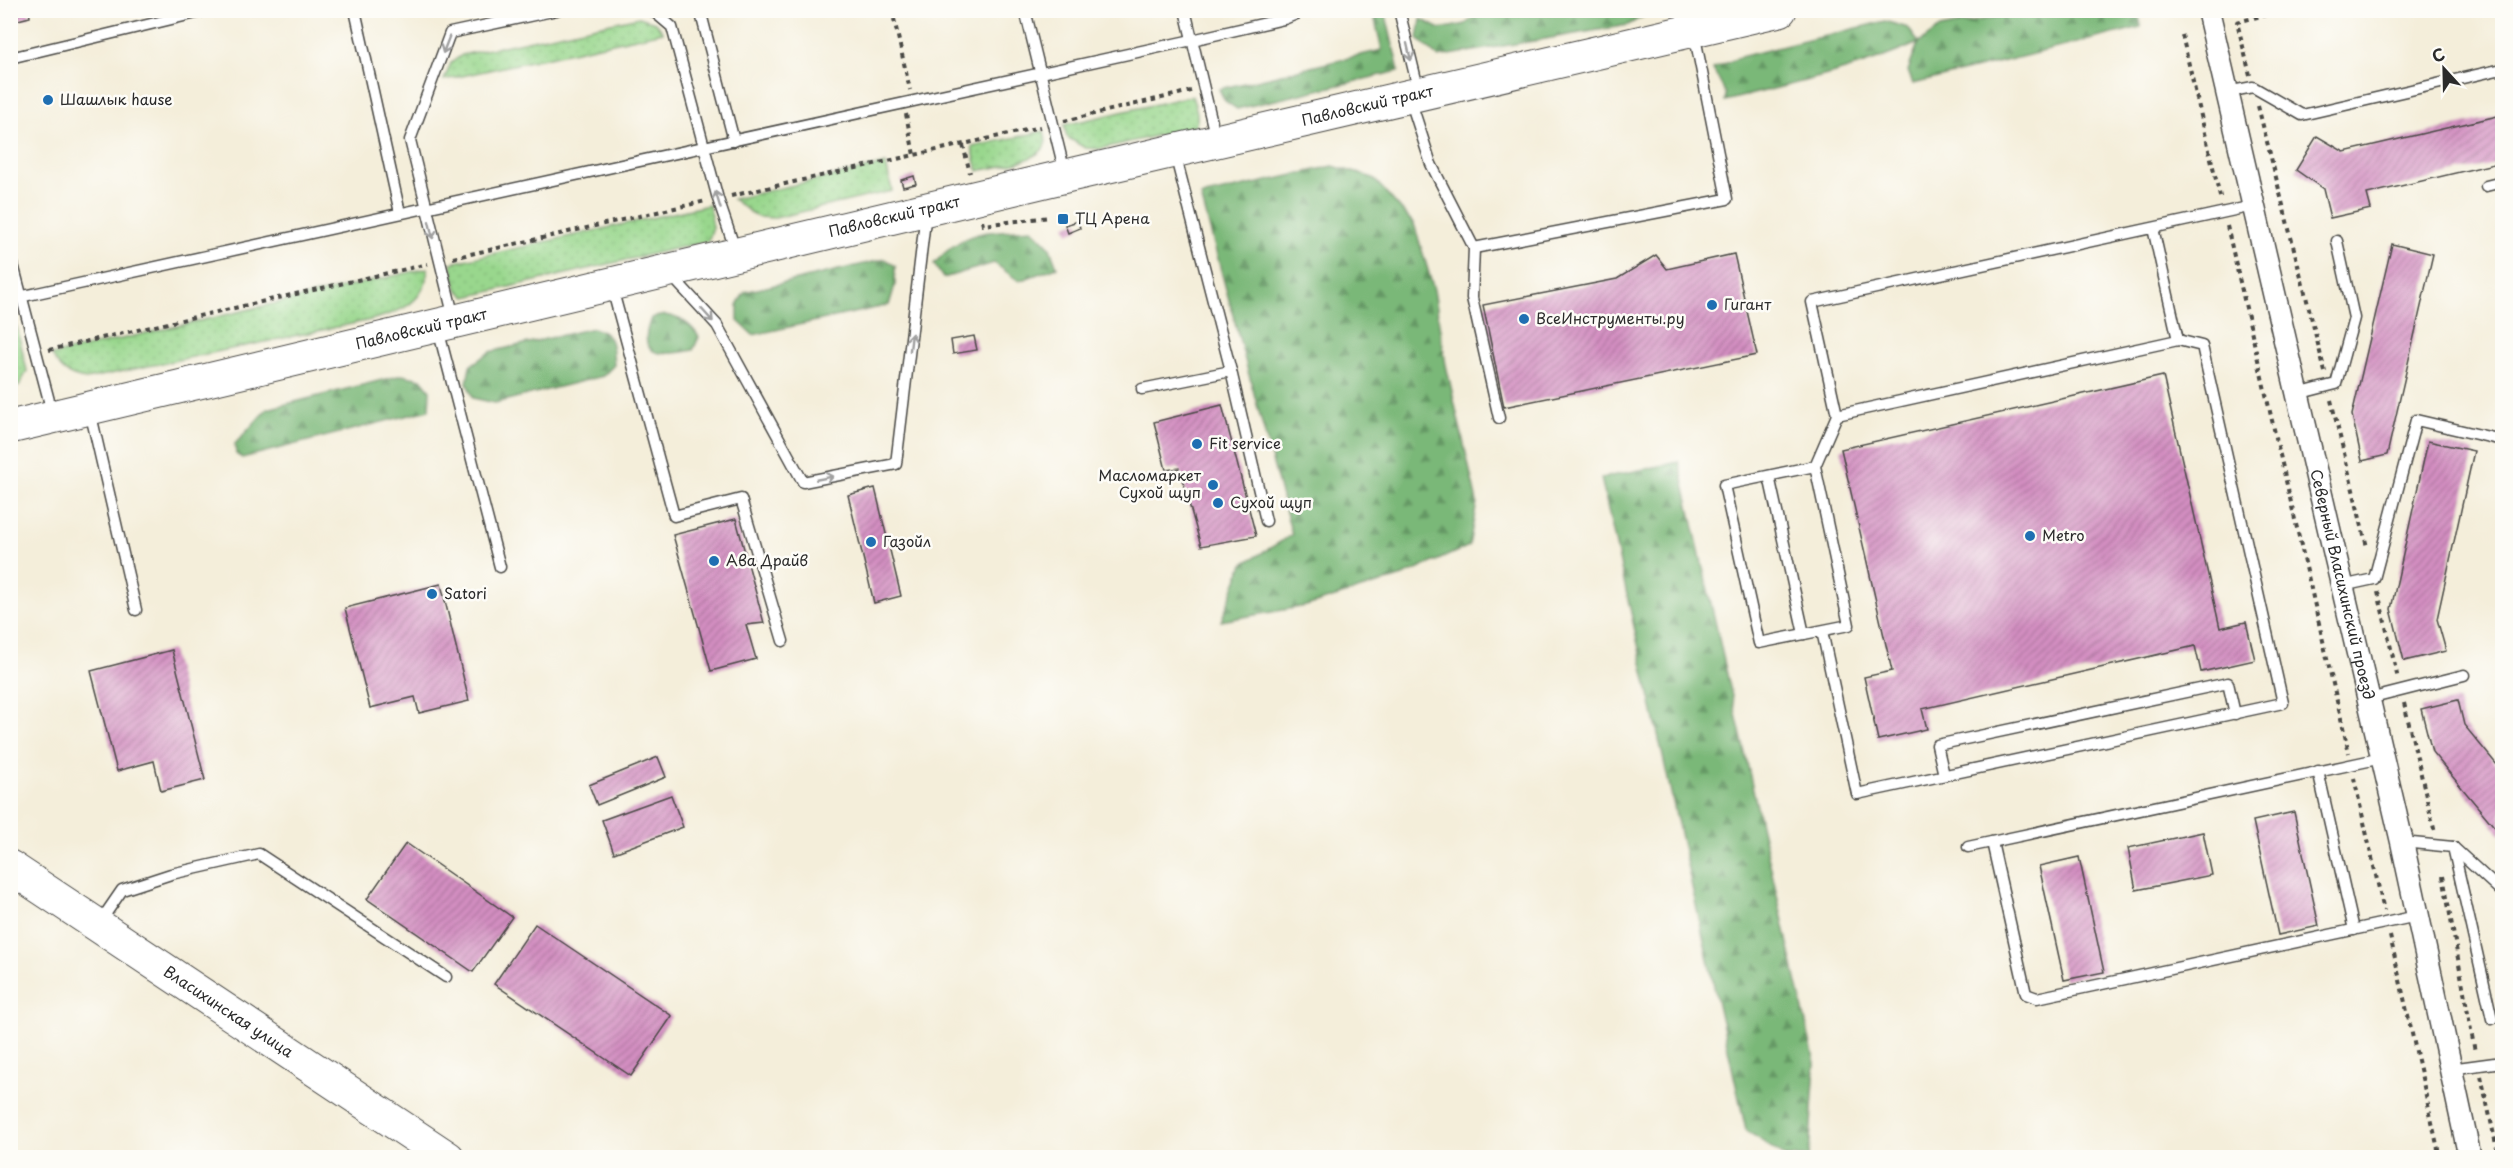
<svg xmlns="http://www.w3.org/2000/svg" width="2513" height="1168" font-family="'Playpen Sans',sans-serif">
  <defs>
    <pattern id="grass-dots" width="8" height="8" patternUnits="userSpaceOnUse" patternTransform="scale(1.5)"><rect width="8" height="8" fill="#99d78d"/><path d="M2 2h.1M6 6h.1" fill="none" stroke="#84b97a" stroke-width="1.8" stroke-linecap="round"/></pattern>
    <pattern id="forest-firs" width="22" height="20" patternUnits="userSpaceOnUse" patternTransform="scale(1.5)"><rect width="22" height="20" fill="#7ab878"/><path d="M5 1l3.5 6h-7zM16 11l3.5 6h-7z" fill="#649663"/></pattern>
    <pattern id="building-hatch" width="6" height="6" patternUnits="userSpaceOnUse" patternTransform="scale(1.5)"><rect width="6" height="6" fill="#d38ec1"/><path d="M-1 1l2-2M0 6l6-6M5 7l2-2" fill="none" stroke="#ab749d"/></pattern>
  </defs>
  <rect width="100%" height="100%" fill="#fdfcf7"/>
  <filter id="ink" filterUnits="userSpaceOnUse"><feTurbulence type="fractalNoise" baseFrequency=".0167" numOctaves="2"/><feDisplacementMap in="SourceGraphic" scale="12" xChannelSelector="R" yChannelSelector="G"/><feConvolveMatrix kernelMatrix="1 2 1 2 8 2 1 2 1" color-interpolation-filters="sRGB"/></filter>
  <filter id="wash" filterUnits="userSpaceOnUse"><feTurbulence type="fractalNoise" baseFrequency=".008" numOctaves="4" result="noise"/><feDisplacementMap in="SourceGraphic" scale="24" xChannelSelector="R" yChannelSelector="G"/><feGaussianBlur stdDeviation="1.35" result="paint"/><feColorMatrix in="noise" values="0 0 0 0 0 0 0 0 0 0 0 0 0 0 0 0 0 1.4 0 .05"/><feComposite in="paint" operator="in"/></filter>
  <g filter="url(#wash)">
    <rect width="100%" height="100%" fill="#f4eeda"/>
    <g fill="url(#grass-dots)" stroke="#62815c" stroke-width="1.5">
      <path d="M639,17L655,22L663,32L444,80L451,63L462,55Z"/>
      <path d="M1192,96C1195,105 1201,119 1194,127L1099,149L1085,148L1067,137L1064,125Z"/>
      <path d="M1044,131C1045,136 1047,141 1045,145C1039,162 994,167 978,171L972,147Z"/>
      <path d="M886,164L892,191L775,218L757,217L733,199Z"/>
      <path d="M709,205L713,228L708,241L466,297L457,289L451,263Z"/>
      <path d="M428,268C426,303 400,312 371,320L86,379C69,377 60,370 52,355Z"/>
      <path d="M11,319L17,328L27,371L19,386L11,388Z"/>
    </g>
    <g fill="url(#forest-firs)" stroke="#527252" stroke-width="1.5">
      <path d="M1373,11H1385L1399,71L1237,109L1225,101L1219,89L1382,50Z"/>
      <path d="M1480,11V10L1653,11L1628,25L1438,57L1418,39L1421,19L1440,29L1466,24Z"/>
      <path d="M2028,11H2138L2141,27L1913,84L1908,71L1918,43C1857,71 1790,84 1725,101L1726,94L1713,69L1740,57L1885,21L1908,28L1919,43L1940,28Z"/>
      <path d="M1333,166L1373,178L1414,224L1434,290L1446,365L1477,502L1469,546L1403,576L1306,606L1221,621L1243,564L1292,535L1201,196Z"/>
      <path d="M1032,229L1049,246L1057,267L1019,281L994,263L943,278L934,264C965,228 988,232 1032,229Z"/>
      <path d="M885,259L895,266V285L889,305L753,335L738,321V303L745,292Z"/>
      <path d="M665,315C681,318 690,323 699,337L693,350C663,356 635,359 651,318Z"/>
      <path d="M593,328C615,335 612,344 614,365L603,376L495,403L473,398L467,383L470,366L490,352Z"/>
      <path d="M402,375L421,379L430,390L429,410L242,458L236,454L235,444L267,409Z"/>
      <path d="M1679,462L1815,1063L1809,1157H1785L1746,1130L1601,478Z"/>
    </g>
    <g id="blocks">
      <g fill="url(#building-hatch)">
        <path d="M12,10H29L30,17L14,21Z"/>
        <path d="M2502,115V162L2367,194L2371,209L2330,218L2323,189L2296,170L2317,136L2344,152Z"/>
        <path d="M914,176L916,184L903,187L901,180Z"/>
        <path d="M1078,221L1080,228L1068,233L1065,225Z"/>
        <path d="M2392,244L2433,254L2387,455L2362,461L2352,415Z"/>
        <path d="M1734,254L1757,355L1504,407L1483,305L1617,279L1656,255L1667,269Z"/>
        <path d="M974,336L977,350L953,354L951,340Z"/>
        <path d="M2163,376L2220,628L2246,622L2255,660L2201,672L2195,646L1922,709L1927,729L1878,740L1864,677L1892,671L1841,449Z"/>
        <path d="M1222,405L1256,536L1201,546L1179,468L1166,470L1154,422Z"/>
        <path d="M2428,441L2474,451L2437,619L2446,651L2404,661L2391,609Z"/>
        <path d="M875,488L901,596L874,603L848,495Z"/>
        <path d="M736,519L764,623L746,625L756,659L711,671L673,535Z"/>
        <path d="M441,584L469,701L419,713L415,697L370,708L345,608Z"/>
        <path d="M172,650L205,780L161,791L154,761L117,771L91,671Z"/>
        <path d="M2458,700L2464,725L2502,771V836L2432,752L2421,709Z"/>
        <path d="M658,757L666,777L597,805L589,785Z"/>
        <path d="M671,795L683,827L614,853L602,820Z"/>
        <path d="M2294,812L2319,926L2278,935L2253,821Z"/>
        <path d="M2203,832L2212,875L2136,890L2128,848Z"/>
        <path d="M406,843L512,917L473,972L367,899Z"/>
        <path d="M2079,857L2104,972L2064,980L2039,866Z"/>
        <path d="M535,924L672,1016L631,1076L494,984Z"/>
      </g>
    </g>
  </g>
  <g filter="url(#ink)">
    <use href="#blocks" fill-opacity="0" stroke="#494845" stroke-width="1.5"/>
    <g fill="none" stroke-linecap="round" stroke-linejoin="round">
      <g stroke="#494845" stroke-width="13">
        <g id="service">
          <path d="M355,10L400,213"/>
          <path d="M652,10L672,27L718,199L736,252"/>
          <path d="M700,10L734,141"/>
          <path d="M1025,10L1065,173"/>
          <path d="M1185,10L1216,139"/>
          <path d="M1399,10L1419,92"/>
          <path d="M10,58L209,10"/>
          <path d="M2227,92L2253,87L2302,115L2502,69"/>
          <path d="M1410,99L1431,164L1474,248L1472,298L1499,418"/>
          <path d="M1175,154L1231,371L1266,521"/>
          <path d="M2486,186L2502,182"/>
          <path d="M2153,228L2178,340L1837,415L1812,302L2253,206"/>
          <path d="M1474,248L1727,199L1694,32"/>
          <path d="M10,253L52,412"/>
          <path d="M670,274L717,325L803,482L896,464L926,212"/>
          <path d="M612,288L674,516L741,499L783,641"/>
          <path d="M10,299L1192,40L1284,19L1306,10"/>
          <path d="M454,318L410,140L450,33L557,10"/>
          <path d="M438,329L500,567"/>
          <path d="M1142,389L1231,371"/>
          <path d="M2297,394L2336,384L2354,318L2337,241"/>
          <path d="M90,411L136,610"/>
          <path d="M1815,466L1849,625L1759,643L1724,485L1815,466L1837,415"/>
          <path d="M1769,476L1804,634"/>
          <path d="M2342,586L2374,579L2416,420L2502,440"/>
          <path d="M1822,631L1857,794L2283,703L2202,346L2178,340"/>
          <path d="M2369,699L2464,675"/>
          <path d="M2318,771L2354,930"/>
          <path d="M1944,775L1937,745L2228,683L2235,714"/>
          <path d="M1992,842L2026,994L2037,998L2417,916"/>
          <path d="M2402,842L2453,847L2492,1019"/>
          <path d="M1968,847L2382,758"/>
          <path d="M2453,847L2502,892"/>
          <path d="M100,922L122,890L171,874L259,854L446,977"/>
          <path d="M2450,1069L2502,1062"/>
        </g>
      </g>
      <g stroke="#494845" stroke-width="25">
        <g id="minor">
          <path id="s1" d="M2208,10L2402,842L2470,1158"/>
        </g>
      </g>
      <g stroke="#494845" stroke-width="35">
        <g id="primary">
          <path id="s2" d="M10,427L1066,176L1780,10"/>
        </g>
      </g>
      <g stroke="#494845" stroke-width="35">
        <g id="trunk">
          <path id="s3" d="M10,867L448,1158"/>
        </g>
      </g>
      <g stroke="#494845" stroke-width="4" stroke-dasharray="4.5 4.5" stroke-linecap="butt">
        <path d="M892,10L910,90"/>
        <path d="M2182,35L2221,201"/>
        <path d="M2250,75L2237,22L2286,10"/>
        <path d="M2258,106L2325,372"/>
        <path d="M906,114L914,155"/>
        <path d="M1064,121L1191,91"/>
        <path d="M963,145L970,173"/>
        <path d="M731,196L1040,127"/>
        <path d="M982,221L983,225L1050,217"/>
        <path d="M2227,226L2349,753"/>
        <path d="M453,258L706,201"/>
        <path d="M49,350L428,264"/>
        <path d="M2331,400L2367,547"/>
        <path d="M2378,592L2398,679"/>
        <path d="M2404,703L2435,833"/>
        <path d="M2354,778L2384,911"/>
        <path d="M2443,876L2475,1052"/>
        <path d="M2390,936L2440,1158"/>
        <path d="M2481,1076L2499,1158"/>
      </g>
      <use href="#service" stroke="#fff" stroke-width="10"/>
      <use href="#minor" stroke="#fff" stroke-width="22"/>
      <use href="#primary" stroke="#fff" stroke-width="33"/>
      <use href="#trunk" stroke="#fff" stroke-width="33"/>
    </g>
    <defs><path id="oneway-shaft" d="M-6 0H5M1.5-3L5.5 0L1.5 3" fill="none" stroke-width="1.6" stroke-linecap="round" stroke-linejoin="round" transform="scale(1.5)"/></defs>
    <g stroke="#a0a0a0">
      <use href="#oneway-shaft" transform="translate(446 45) rotate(111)"/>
      <use href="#oneway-shaft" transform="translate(1409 52) rotate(77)"/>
      <use href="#oneway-shaft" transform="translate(718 200) rotate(-107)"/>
      <use href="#oneway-shaft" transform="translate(431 230) rotate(77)"/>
      <use href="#oneway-shaft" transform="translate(707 315) rotate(48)"/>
      <use href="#oneway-shaft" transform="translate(911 342) rotate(-83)"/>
      <use href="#oneway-shaft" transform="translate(825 478) rotate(-11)"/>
    </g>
  </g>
  <g fill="#1f6fb2" stroke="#fdfcf7" stroke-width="2">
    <circle cx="48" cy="100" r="6"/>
    <rect x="1057" y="213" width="12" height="12" rx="3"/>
    <circle cx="1712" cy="305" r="6"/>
    <circle cx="1524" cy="319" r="6"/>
    <circle cx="1197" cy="444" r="6"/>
    <circle cx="1213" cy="485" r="6"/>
    <circle cx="1218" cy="503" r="6"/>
    <circle cx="2030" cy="536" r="6"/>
    <circle cx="871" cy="542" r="6"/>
    <circle cx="714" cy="561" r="6"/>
    <circle cx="432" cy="594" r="6"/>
  </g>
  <g text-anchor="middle" stroke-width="5" stroke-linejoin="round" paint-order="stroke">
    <g font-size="15" fill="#2b2b2b" stroke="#fdfcf7" text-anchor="start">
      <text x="60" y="105">Шашлык hause</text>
      <text x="1075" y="224">ТЦ Арена</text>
      <text x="1724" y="310">Гигант</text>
      <text x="1536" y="324">ВсеИнструменты.ру</text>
      <text x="1209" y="449">Fit service</text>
      <text x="1201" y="481" text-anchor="end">Масломаркет<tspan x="1201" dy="17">Сухой щуп</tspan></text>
      <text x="1230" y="508">Сухой щуп</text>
      <text x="2042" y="541">Metro</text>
      <text x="883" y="547">Газойл</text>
      <text x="726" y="566">Ава Драйв</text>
      <text x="444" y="599">Satori</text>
    </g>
    <g font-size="15" fill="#2b2b2b" stroke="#fdfcf7">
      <text dy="5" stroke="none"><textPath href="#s2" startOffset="1395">Павловский тракт</textPath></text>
      <text dy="5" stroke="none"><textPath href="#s2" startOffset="909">Павловский тракт</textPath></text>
      <text dy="5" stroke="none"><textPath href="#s2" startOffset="423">Павловский тракт</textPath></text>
      <text dy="5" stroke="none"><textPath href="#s1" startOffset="590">Северный Власихинский проезд</textPath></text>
      <text dy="5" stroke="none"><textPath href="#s3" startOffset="262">Власихинская улица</textPath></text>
    </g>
  </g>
  <rect width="2513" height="1168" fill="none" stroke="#fdfcf7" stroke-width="36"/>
  <g transform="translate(2444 69) rotate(338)" stroke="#fdfcf7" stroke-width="4.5" paint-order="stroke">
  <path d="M0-4.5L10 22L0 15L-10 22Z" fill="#2b2b2b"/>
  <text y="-9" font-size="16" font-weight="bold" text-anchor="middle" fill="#2b2b2b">С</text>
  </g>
</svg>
